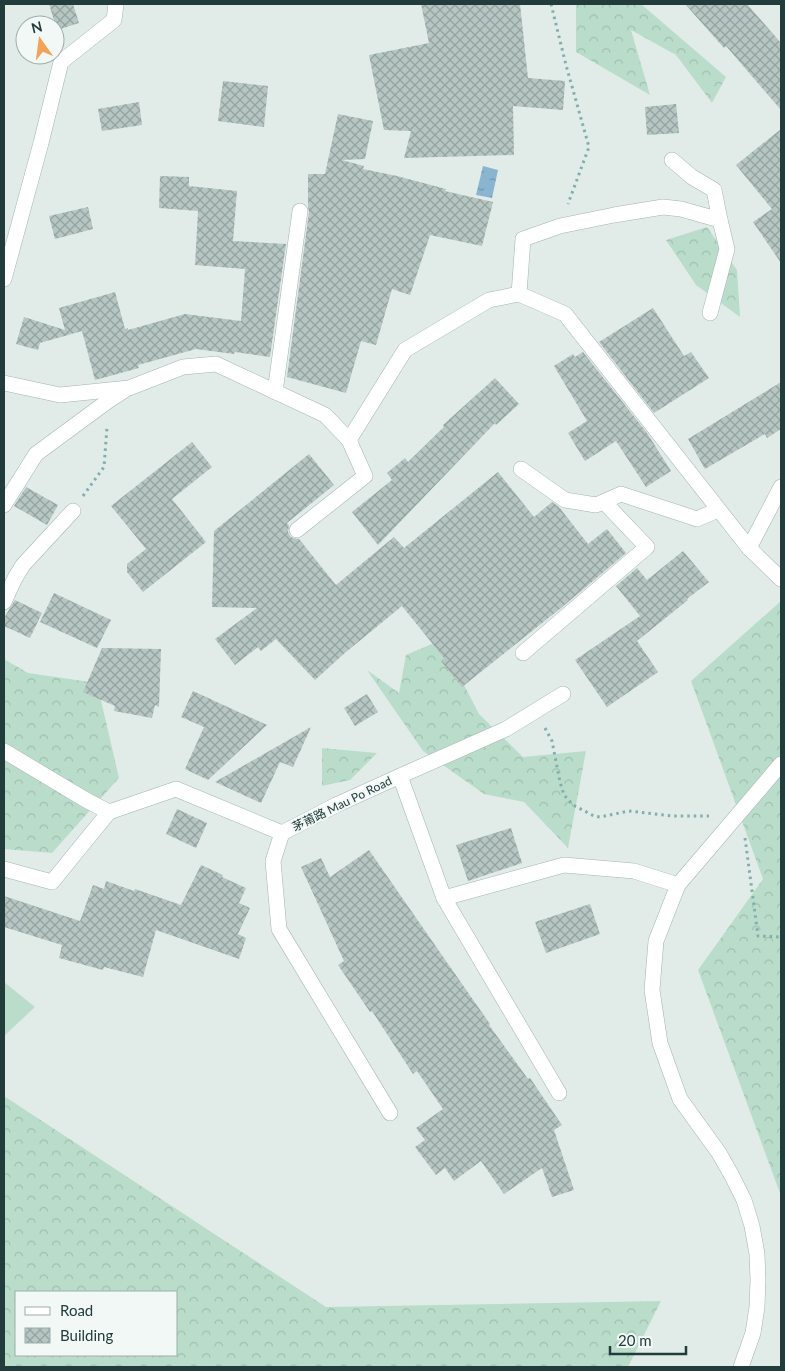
<svg xmlns="http://www.w3.org/2000/svg" width="785" height="1371" font-family="Lato,'Noto Sans TC',sans-serif">
  <defs>
    <pattern id="forest-crowns" width="20" height="18" patternUnits="userSpaceOnUse" patternTransform="scale(1.25)"><rect width="20" height="18" fill="#baddcb"/><path d="M2 6a3 3 0 1 1 6 0M12 15a3 3 0 1 1 6 0" fill="none" stroke="#a0bfaf"/></pattern>
    <pattern id="water-ripples" width="26" height="14" patternUnits="userSpaceOnUse" patternTransform="scale(1.25)"><rect width="26" height="14" fill="#89b5d1"/><path d="M2 4q2-2 4 0t4 0M15 11q2-2 4 0t4 0" fill="none" stroke="#7094ab"/></pattern>
    <pattern id="building-cross-hatch" width="8" height="8" patternUnits="userSpaceOnUse" patternTransform="scale(1.25)"><rect width="8" height="8" fill="#b6c6c3"/><path d="M0 0l8 8M0 8l8-8" fill="none" stroke="#94a2a0"/></pattern>
  </defs>
  <rect width="100%" height="100%" fill="#e1ece9"/>
  <path fill="#baddcb" d="M4,982L35,1007L4,1036Z"/>
  <g fill="url(#forest-crowns)" fill-rule="evenodd">
    <path d="M576,4H641L726,77L712,103L676,55L631,30L650,95L576,52Z"/>
    <path d="M707,227L737,270L740,317L696,285L666,240Z"/>
    <path d="M781,601V1196L698,970L763,879L691,681Z"/>
    <path d="M441,640L479,714L523,757L586,751L568,848L524,802L484,794L423,751L367,670L399,693L406,655Z"/>
    <path d="M4,659L28,673L97,683L119,778L52,853L4,849Z"/>
    <path d="M322,748L377,753L350,780L322,786Z"/>
    <path d="M4,1096L326,1307L661,1301L628,1367H4ZM176,1292V1355H16V1292Z"/>
  </g>
  <path fill="url(#water-ripples)" d="M483,166L498,170L492,198L476,195Z"/>
  <g fill="url(#building-cross-hatch)">
    <path d="M49,4H73L79,23L57,30Z"/>
    <path d="M421,4H520L528,78L565,81L563,110L513,106L514,155L404,158L411,131L384,130L369,55L429,43Z"/>
    <path d="M685,4H747L781,43V110L726,46L724,48Z"/>
    <path d="M223,81L268,86L264,127L218,121Z"/>
    <path d="M139,102L142,125L102,131L98,109Z"/>
    <path d="M676,104L679,133L647,135L645,107Z"/>
    <path d="M338,114L373,121L365,159L342,160L364,166L363,169L397,176L446,189L445,191L493,202L482,246L430,235L410,295L392,289L376,345L361,341L346,393L287,377L309,212L308,207V174H325Z"/>
    <path d="M781,129V263L753,222L772,209L736,165Z"/>
    <path d="M160,176L189,177V186L237,191L233,241L286,244L270,357L235,352L234,354L196,349L138,365L139,368L95,380L82,331L40,343L38,350L16,344L24,317L65,330L59,308L115,292L125,329L128,328V330L185,314L241,321L245,269L195,265L198,211L159,208Z"/>
    <path d="M88,207L93,229L55,239L49,216Z"/>
    <path d="M653,308L684,356L691,352L709,378L654,413L599,342Z"/>
    <path d="M583,352L647,433L671,471L646,487L616,441L585,461L568,433L587,421L554,366L573,354L575,357Z"/>
    <path d="M495,378L519,404L496,425L495,423L378,545L352,512L392,480L387,473L405,458L408,462L444,427L443,425Z"/>
    <path d="M781,382V429L767,438L765,434L705,469L688,439Z"/>
    <path d="M192,442L212,467L172,499L206,542L143,592L127,572V564L146,549L111,506Z"/>
    <path d="M309,454L334,485L287,523L289,526L288,532L290,536L293,538L299,539L336,585L394,537L404,548L498,472L534,517L552,502L559,507L588,544L607,529L626,553L561,608L462,687L441,661L444,658L402,606L346,652L315,680L276,639L261,651L258,647L235,665L215,639L257,608L212,607L214,531Z"/>
    <path d="M26,487L58,505L47,525L14,506Z"/>
    <path d="M683,551L709,582L687,599L688,600L637,641L658,672L607,707L575,660L640,616L616,586L637,568L647,580Z"/>
    <path d="M54,593L111,620L97,648L40,622Z"/>
    <path d="M15,600L42,613L30,638L4,626V618Z"/>
    <path d="M102,648L161,649L159,707L155,705L152,718L114,711L115,706L83,692Z"/>
    <path d="M193,691L267,725L208,780L185,769L204,727L181,717Z"/>
    <path d="M367,694L378,712L355,726L344,708Z"/>
    <path d="M311,727L293,767L280,762L261,803L215,782Z"/>
    <path d="M177,809L207,823L196,848L166,834Z"/>
    <path d="M511,828L522,863L468,881L456,845Z"/>
    <path d="M369,850L446,961L490,1024L489,1025L528,1079L530,1078L562,1125L554,1130L574,1190L552,1197L542,1168L504,1194L481,1161L454,1181L445,1168L436,1175L415,1147L425,1140L416,1128L443,1109L417,1071L413,1074L372,1011L370,1012L338,965L344,961L301,867L321,858L330,877Z"/>
    <path d="M201,865L223,875L222,877L246,888L239,903L250,908L238,934L246,938L239,959L156,930L143,977L104,967L103,970L59,958L62,945L4,927V896L80,921L93,885L104,889L106,881L134,891L135,889L181,905Z"/>
    <path d="M590,904L600,934L546,953L535,922Z"/>
  </g>
  <g fill="none" stroke-linecap="round" stroke-linejoin="round">
    <g stroke="#a4b4b1" stroke-width="16">
      <g id="street">
        <path d="M4,279L41,143L61,62L114,20L116,4"/>
        <path d="M519,294L523,239L560,226L614,215L663,207L681,209L720,220L714,190L692,177L672,160"/>
        <path d="M710,313L727,249L720,220"/>
        <path d="M4,383L60,395L129,388L183,367L216,364L325,415L349,440L405,350L489,300L519,294L565,314L749,548L781,579"/>
        <path d="M275,392L300,211"/>
        <path d="M521,469L565,500L596,505L621,494L697,519L718,510"/>
        <path d="M4,505L36,454L108,401L125,390"/>
        <path d="M297,530L365,476L349,440"/>
        <path d="M749,548L781,487"/>
        <path d="M4,602L15,578L23,565L73,511"/>
        <path d="M523,653L647,547L604,502"/>
        <path d="M4,751L86,800L109,812L176,789L282,833L336,805L400,776L444,898L564,865L634,871L678,885"/>
        <path d="M400,776L506,729L563,694"/>
        <path d="M282,833L273,861L279,929L390,1113"/>
        <path d="M4,869L52,882L109,812"/>
        <path d="M444,898L559,1093"/>
        <path d="M741,1367L753,1333L757,1307L758,1280L757,1254L752,1226L744,1200L732,1176L719,1153L680,1099L660,1043L652,990L656,941L678,885L781,764"/>
      </g>
    </g>
    <g stroke="#81afac" stroke-width="3" stroke-dasharray="2.5 4" stroke-linecap="butt">
      <path d="M551,4L566,65L589,147L568,204"/>
      <path d="M83,496L104,467L107,427"/>
      <path d="M545,728L552,741L560,782L564,795L573,805L594,816L600,817L629,811L673,816H709"/>
      <path d="M745,838L758,936L781,937"/>
    </g>
    <use href="#street" stroke="#fff" stroke-width="15"/>
  </g>
  <g text-anchor="middle" stroke-width="4" stroke-linejoin="round" paint-order="stroke">
    <g font-size="12" fill="#213c3b" stroke="#f1f8f6">
      <text transform="translate(342 804) rotate(-26)" y="4">茅莆路 Mau Po Road</text>
    </g>
  </g>
  <rect width="785" height="1371" fill="none" stroke="#213c3b" stroke-width="10"/>
  <rect x="15" y="1291" width="162" height="65" fill="#f1f8f6" stroke="#9eadab"/>
  <rect x="25" y="1307" width="25" height="8" fill="#ffffff" stroke="#9eadab"/>
  <text x="60" y="1316" font-size="15" fill="#213c3b">Road</text>
  <rect x="25" y="1328" width="25" height="15" fill="url(#building-cross-hatch)" stroke="#9eadab"/>
  <text x="60" y="1341" font-size="15" fill="#213c3b">Building</text>
  <g transform="translate(40 40) rotate(346)"><circle r="24" fill="#f1f8f6" stroke="#9eadab"/>
  <path d="M0-4L9 19L0 12L-9 19Z" fill="#f2a259"/>
  <text y="-8" font-size="14" font-weight="bold" text-anchor="middle" fill="#213c3b">N</text>
  </g>
  <path d="M610 1346v8h76v-8" fill="none" stroke="#213c3b" stroke-width="2.5"/>
  <text x="618" y="1346" font-size="15" fill="#213c3b" stroke="#f1f8f6" stroke-width="4" paint-order="stroke">20 m</text>
</svg>
